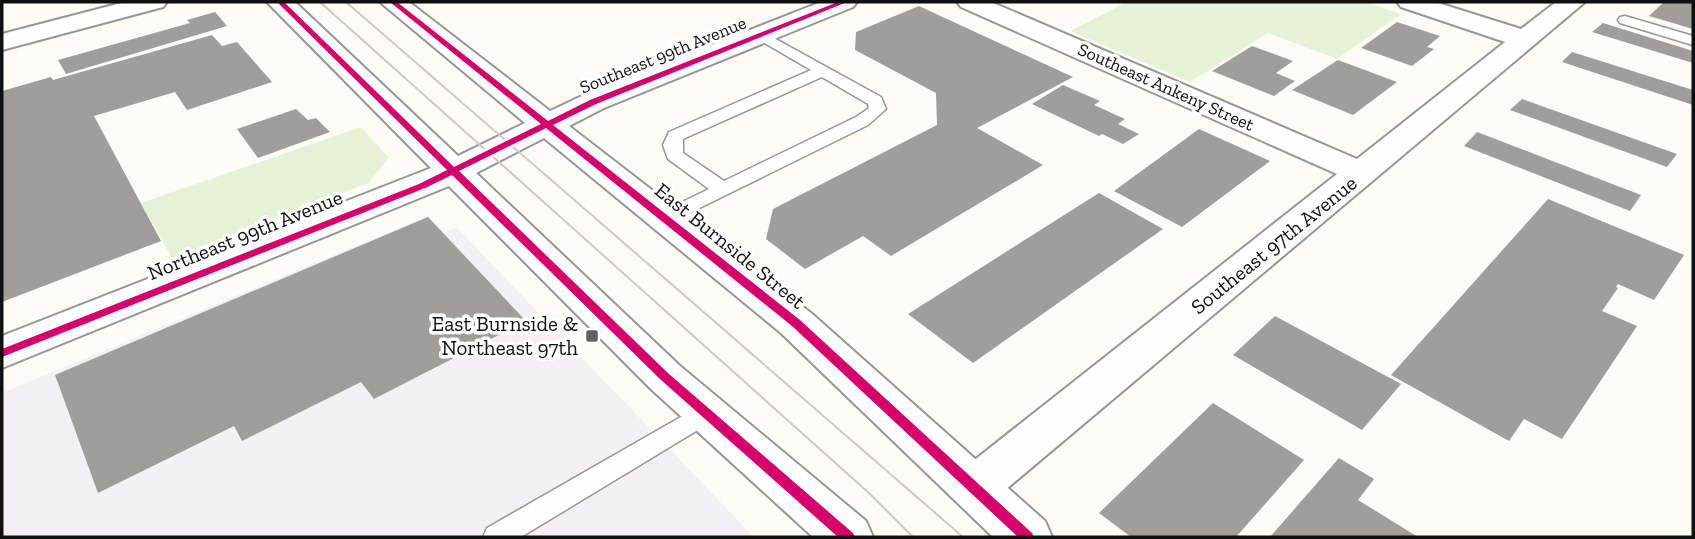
<svg xmlns="http://www.w3.org/2000/svg" width="1695" height="539" font-family="'Zilla Slab',serif">
  <rect width="100%" height="100%" fill="#fcfbf6"/>
  <path fill="#f4eff2" d="M428,216L444,233L457,228L754,537H2V393Z"/>
  <g fill="#e6f2d6">
    <path d="M1127,2H1365L1401,14L1337,59L1268,33L1190,82L1070,31Z"/>
    <path d="M361,127L389,158L368,183L172,258L141,203Z"/>
  </g>
  <g fill="#a09e9b">
    <path d="M1664,2H1693V29L1649,16Z"/>
    <path d="M919,6L1073,77L977,128L1043,165L891,256L863,236L805,269L766,239L773,209L937,125L936,93L855,50L856,32Z"/>
    <path d="M215,12L227,26L66,74L58,60L190,23L187,20Z"/>
    <path d="M1397,22L1440,36L1427,47L1434,49L1412,66L1361,48Z"/>
    <path d="M1603,23L1693,51V63L1592,32Z"/>
    <path d="M212,35L222,46L237,42L272,82L187,110L175,92L94,116L161,241L2,302V91L51,77L53,80Z"/>
    <path d="M1252,46L1293,61L1276,73L1295,81L1274,96L1212,71Z"/>
    <path d="M1572,52L1693,90V105L1562,62Z"/>
    <path d="M1338,60L1397,82L1353,115L1292,90Z"/>
    <path d="M1063,85L1100,101L1094,105L1125,119L1118,124L1139,134L1123,144L1102,134L1099,136L1032,104Z"/>
    <path d="M1522,99L1677,154L1667,167L1510,110Z"/>
    <path d="M296,109L308,120L316,118L330,132L258,158L237,129Z"/>
    <path d="M1199,129L1270,161L1182,227L1114,191Z"/>
    <path d="M1477,132L1641,195L1630,211L1464,146Z"/>
    <path d="M1099,193L1163,229L973,363L908,314Z"/>
    <path d="M1548,199L1684,255L1654,300L1618,284L1616,287L1618,288L1602,311L1637,326L1562,439L1524,419L1509,441L1391,375Z"/>
    <path d="M428,217L526,321L374,399L361,382L242,441L234,426L98,493L55,375Z"/>
    <path d="M1275,316L1401,384L1362,430L1233,355Z"/>
    <path d="M1213,403L1304,460L1236,537H1131L1099,513Z"/>
    <path d="M1339,458L1374,479L1358,500L1418,537H1270Z"/>
  </g>
  <g fill="none" stroke-linecap="round" stroke-linejoin="round">
    <g stroke="#969694" stroke-width="3">
      <g id="service">
        <path d="M1625,16L1693,36V45L1620,23L1618,20L1620,17Z"/>
        <path d="M761,31L881,97L886,109L868,125L671,222H657L654,218L657,214L709,189L668,159L663,145L669,132L811,70L756,38L754,35ZM822,77L868,104L869,108L856,117L724,181L683,153V139Z"/>
        <path d="M707,402L716,405L719,412L716,419L521,537H483L487,528Z"/>
      </g>
    </g>
    <g stroke="#969694" stroke-width="4">
      <g id="minor">
        <path d="M125,2H167L163,7L2,50V34Z"/>
        <path d="M957,2H991L1357,159L1505,42L1401,7L1397,2H1435L1521,29L1556,2H1585L992,501L975,507L958,501L951,487L958,473L1337,174L961,7Z"/>
      </g>
    </g>
    <g stroke="#969694" stroke-width="4">
      <path id="tertiary" d="M267,2H295L458,156L525,123L380,2H409L550,111L582,96L821,2H857L853,7L604,108L569,126L811,313L1045,521L1052,537H993L781,333L544,138L476,173L680,366L866,521L873,537H813L650,388L449,186L2,368V336L431,168Z"/>
    </g>
    <use href="#service" fill="#fffefe" fill-rule="evenodd"/>
    <use href="#minor" fill="#fffefe" fill-rule="evenodd"/>
    <use href="#tertiary" fill="#fffefe" fill-rule="evenodd"/>
    <g stroke="#d8c5c6" stroke-width="2">
      <path d="M320,2L869,493L913,537"/>
      <path d="M346,2L963,537"/>
    </g>
    <g stroke="#fff" stroke-width="5">
      <path id="cycleway" d="M277,2H284L454,167L541,124L390,2H397L548,121L590,100L838,2H847L596,104L553,125L800,320L1032,533L1034,537H1018L792,326L546,128L459,171L669,374L853,533L855,537H838L661,380L452,175L425,188L2,357V349L419,184L447,170Z"/>
    </g>
    <use href="#cycleway" fill="#d6006c" fill-rule="evenodd"/>
  </g>
  <rect fill="#636260" stroke="#fff" stroke-width="2.5" x="585" y="329" width="14" height="14" rx="3.5"/>
  <g text-anchor="middle" stroke-width="7" stroke-linejoin="round" paint-order="stroke">
    <g font-size="18" fill="#101010" stroke="#fff">
      <text transform="translate(663 55) rotate(-22)" y="6">Southeast 99th Avenue</text>
      <text transform="translate(1166 87) rotate(24)" y="6">Southeast Ankeny Street</text>
    </g>
    <g font-size="21" fill="#101010" stroke="#fff">
      <text transform="translate(245 235) rotate(-22)" y="7">Northeast 99th Avenue</text>
      <text transform="translate(1274 245) rotate(-39)" y="7">Southeast 97th Avenue</text>
      <text transform="translate(730 246) rotate(39)" y="7">East Burnside Street</text>
    </g>
    <g font-size="21" fill="#101010" stroke="#fff" text-anchor="end">
      <text x="578" y="331">East Burnside &amp;<tspan x="578" dy="24">Northeast 97th</tspan></text>
    </g>
  </g>
  <rect width="1695" height="539" fill="none" stroke="#101010" stroke-width="7"/>
</svg>
